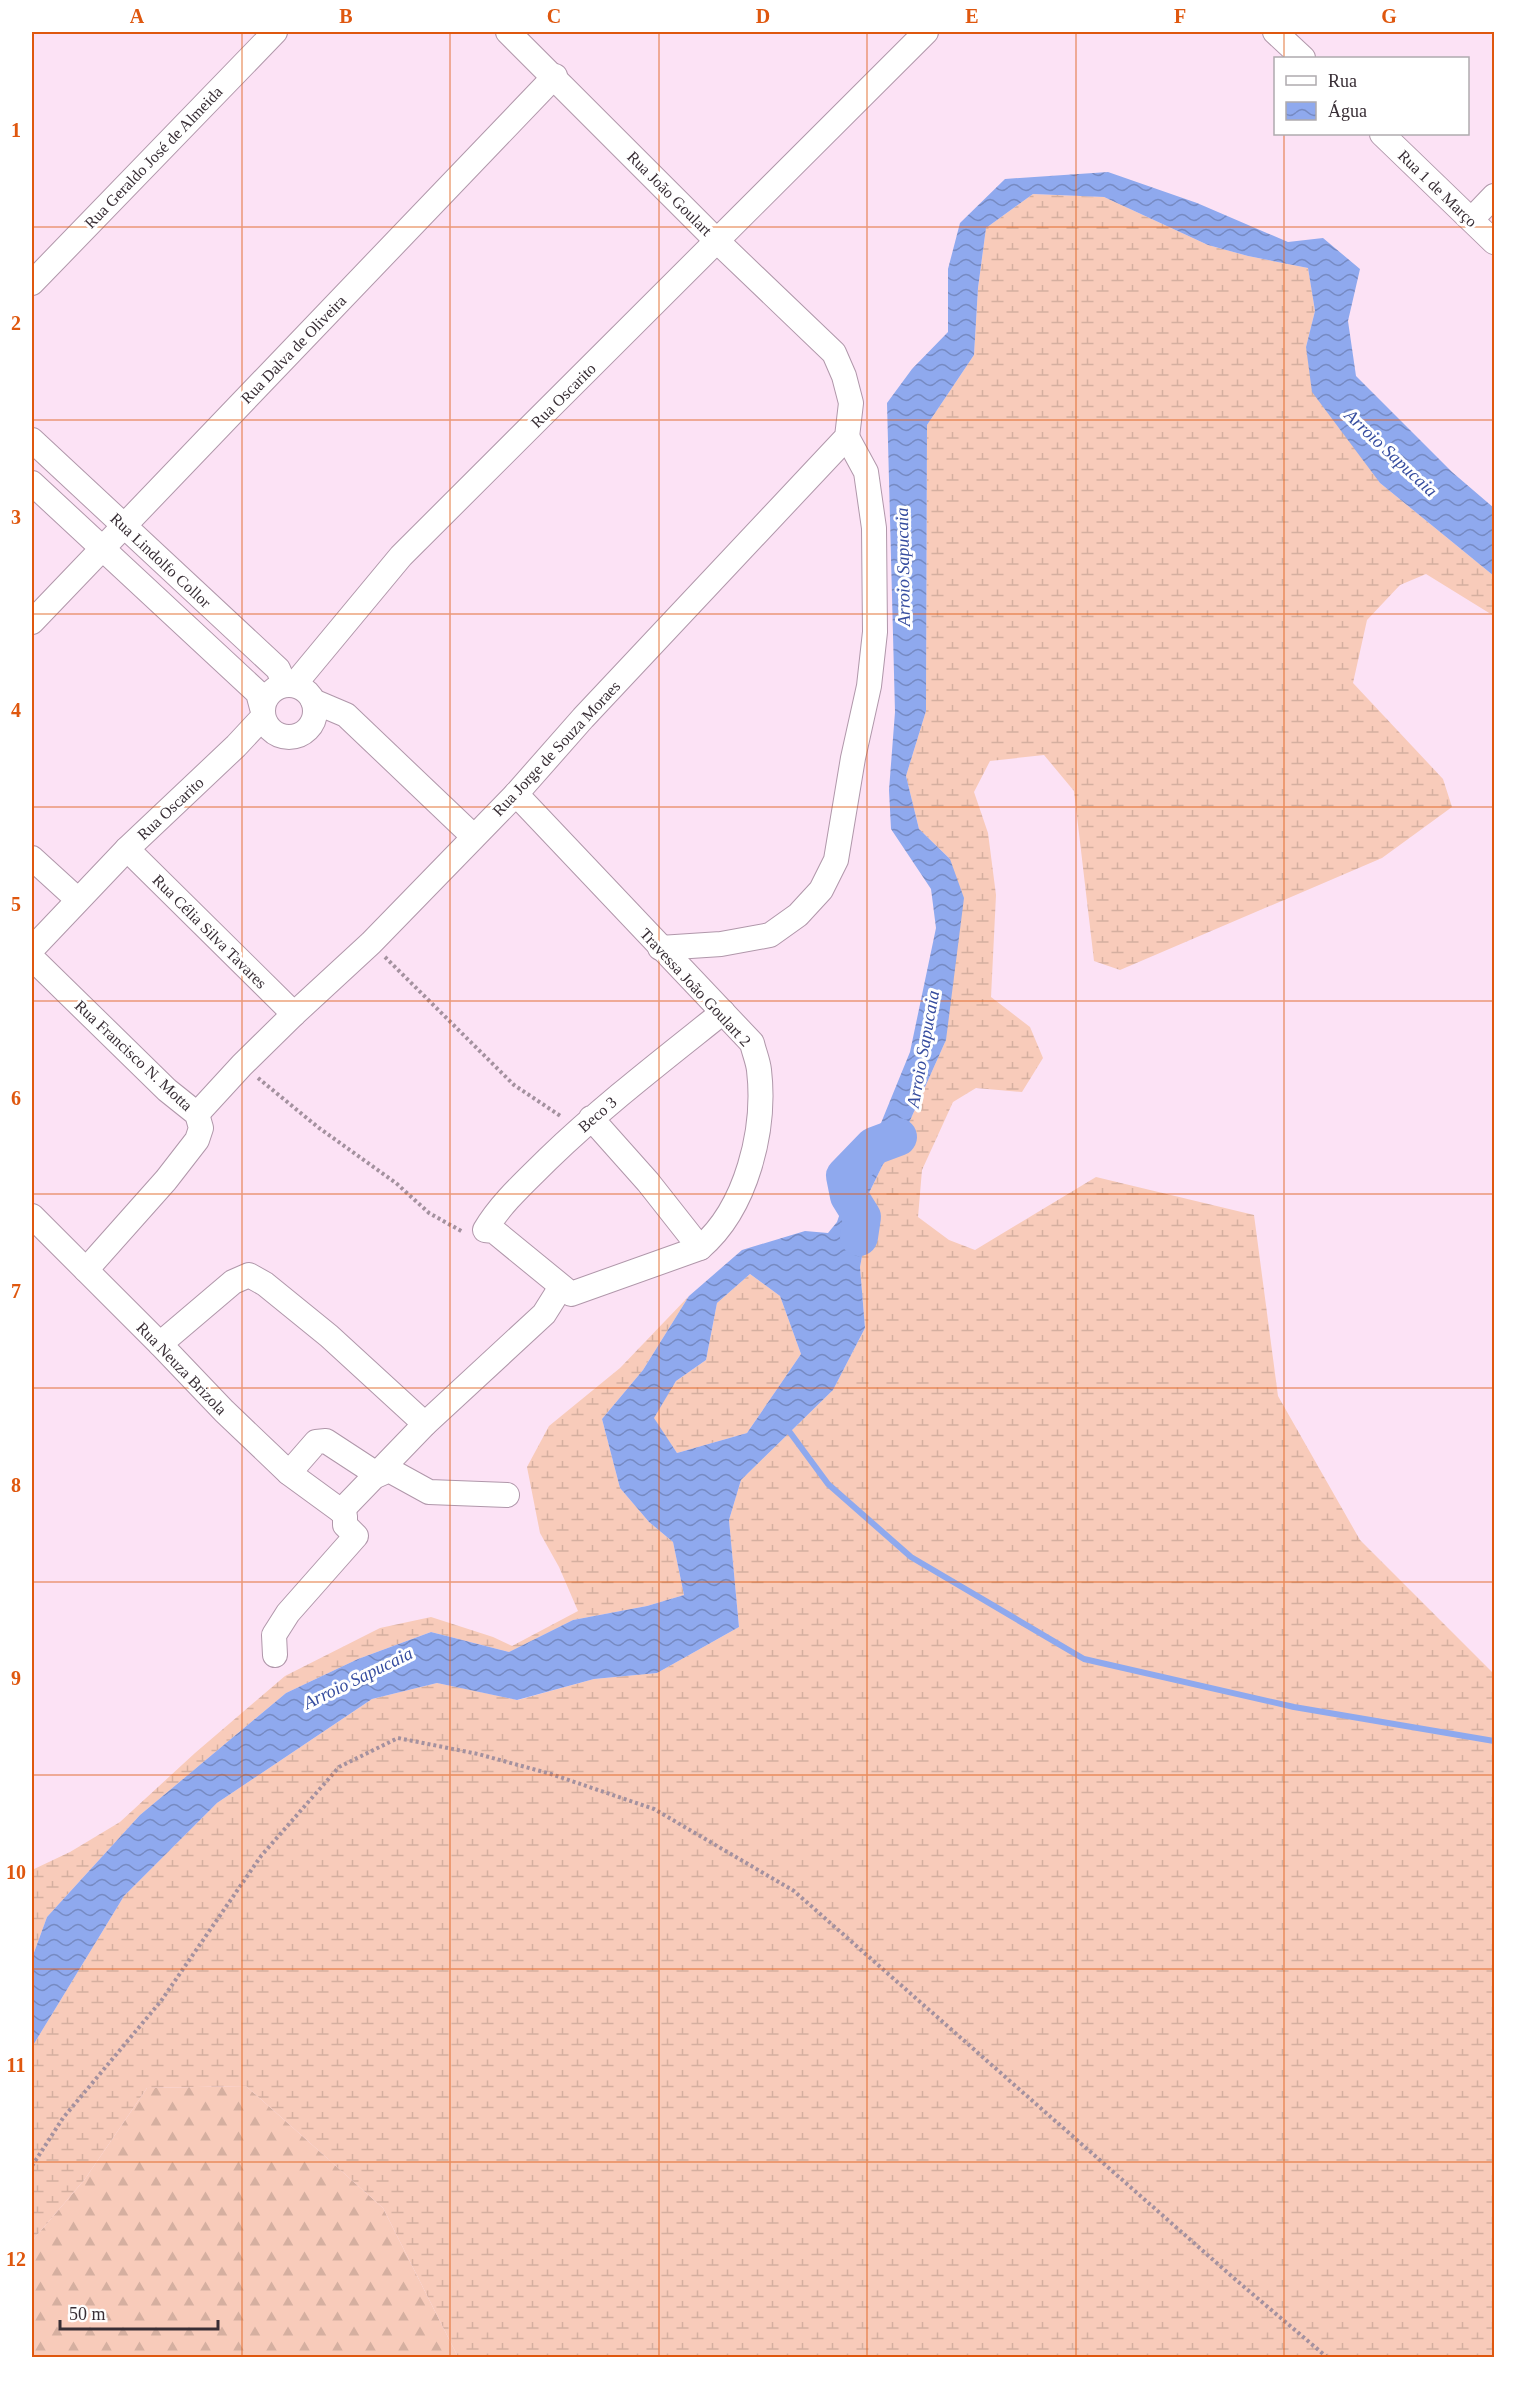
<svg xmlns="http://www.w3.org/2000/svg" width="1526" height="2389" font-family="'Times New Roman',serif">
  <defs>
    <pattern id="forest-firs" width="22" height="20" patternUnits="userSpaceOnUse" patternTransform="scale(1.5)"><rect width="22" height="20" fill="#f8cbba"/><path d="M5 1l3.5 6h-7zM16 11l3.5 6h-7z" fill="#d5afa0"/></pattern>
    <pattern id="wetland-marsh" width="20" height="14" patternUnits="userSpaceOnUse" patternTransform="scale(1.5)"><rect width="20" height="14" fill="#f8cbba"/><path d="M1 5h8M5 5V1M11 12h8M15 12V8" fill="none" stroke="#d5afa0"/></pattern>
    <pattern id="water-waves" width="16" height="10" patternUnits="userSpaceOnUse" patternTransform="scale(1.5)"><rect width="16" height="10" fill="#8fa9ee"/><path d="M0 5q4-4 8 0t8 0" fill="none" stroke="#768ac2"/></pattern>
  </defs>
  <rect width="100%" height="100%" fill="#fce2f5"/>
  <path fill="url(#forest-firs)" d="M246,2086L383,2208L458,2357L32,2358V2241L85,2179L147,2088Z"/>
  <g fill="url(#wetland-marsh)">
    <path d="M1033,194L1104,197L1208,245L1248,256L1308,268L1315,311L1306,347L1380,483L1494,576V616L1426,574L1400,585L1367,620L1353,683L1443,779L1452,807L1382,858L1120,970L1094,961L1074,791L1044,755L990,761L974,792L988,833L996,895L991,997L1030,1027L1043,1058L1022,1092L976,1088L953,1102L922,1170L918,1217L949,1240L975,1250L1096,1177L1254,1215L1278,1396L1360,1540L1494,1674V2357H458L383,2208L246,2086L147,2088L85,2179L32,2241V2047L124,1896L217,1803L372,1699L437,1683L518,1700L594,1679L657,1673L739,1627L729,1520L741,1480L833,1390L865,1328L860,1267L867,1230L868,1195L887,1156L904,1134L946,1040L950,859L919,829L906,776L926,711L927,425L974,355L978,288L986,228Z"/>
    <path d="M750,1274L780,1296L801,1354L747,1433L677,1453L653,1418L676,1381L706,1360L717,1303Z"/>
    <path d="M689,1296L643,1370L602,1419L620,1488L649,1522L673,1542L684,1595L647,1606L573,1620L509,1652L431,1632L358,1659L286,1693L140,1815L47,1917L32,1958V1870L70,1852L120,1822L195,1753L285,1676L380,1628L431,1617L493,1637L512,1646L578,1611L559,1567L540,1533L527,1467L549,1426L620,1368Z"/>
  </g>
  <path fill="url(#water-waves)" fill-rule="evenodd" d="M1108,172L1197,203L1288,242L1323,238L1360,269L1348,321L1356,376L1452,472L1494,508V576L1380,483L1312,392L1306,347L1315,311L1308,268L1248,256L1208,245L1104,197L1033,194L986,228L978,288L974,355L927,425L926,711L906,776L919,829L950,859L964,898L946,1040L904,1134L887,1156L868,1195L867,1230L860,1267L865,1328L833,1390L741,1480L729,1520L739,1627L657,1673L594,1679L517,1700L437,1683L372,1699L217,1803L124,1896L32,2047V1958L47,1917L140,1815L286,1693L358,1659L431,1632L509,1652L573,1620L647,1606L684,1595L673,1542L649,1522L620,1488L602,1419L643,1370L689,1296L742,1250L805,1231L828,1233L837,1222L863,1145L881,1123L910,1052L936,928L931,889L891,829L889,790L895,712L887,403L912,369L948,332V269L960,223L1005,179ZM750,1274L780,1296L801,1354L747,1433L677,1453L654,1418L676,1381L706,1360L717,1303Z"/>
  <g fill="none" stroke-linecap="round" stroke-linejoin="round">
    <path stroke="#8fa9ee" stroke-width="6" d="M786,1427L828,1484L911,1557L1084,1659L1294,1707L1494,1741"/>
    <path stroke="#8fa9ee" stroke-width="38" d="M859,1237L862,1217L849,1196L845,1176L874,1146L898,1137"/>
    <g stroke="#b097aa" stroke-width="26">
      <g id="minor">
        <path d="M1275,32L1303,58"/>
        <path d="M1382,134L1494,242"/>
        <path d="M1472,219L1494,196"/>
        <path d="M32,283L275,32"/>
        <path d="M32,440L278,669L285,685"/>
        <path d="M32,483L258,693L262,708"/>
        <path d="M32,622L555,76"/>
        <circle cx="289" cy="711" r="26"/>
        <path d="M294,685L401,556L926,32"/>
        <path d="M313,701L346,715L473,836"/>
        <path d="M516,794L752,1043C754,1052 758,1061 759,1070C766,1129 747,1208 700,1248"/>
        <path d="M127,849L294,1014"/>
        <path d="M32,858L77,899"/>
        <path d="M660,948L721,944L770,935L798,915L821,890L836,860L853,758L869,686L875,632L874,528L866,472L847,437"/>
        <path d="M32,949L127,849L236,746L263,717"/>
        <path d="M32,958L167,1090L197,1114L201,1128L197,1140L166,1180L86,1270"/>
        <path d="M197,1114L242,1065L294,1014L371,943L516,794L583,718L847,437L851,403L844,376L834,353L717,241L508,32"/>
        <path d="M591,1118L648,1182L700,1248L571,1294L494,1231L485,1230C501,1203 526,1181 548,1159C603,1106 663,1060 723,1012"/>
        <path d="M32,1216L160,1344L224,1411L289,1473L341,1511L345,1516V1525L356,1536L288,1613L274,1635L275,1655"/>
        <path d="M160,1344L233,1282L249,1275L265,1284L329,1336L425,1424"/>
        <path d="M289,1473L316,1442L326,1441L378,1475L389,1470L429,1492L507,1495"/>
        <path d="M341,1511L425,1424L544,1314L561,1287"/>
      </g>
    </g>
    <g stroke="#a4919f" stroke-width="4" stroke-dasharray="3 3" stroke-linecap="butt">
      <path d="M385,957L514,1085L562,1117"/>
      <path d="M258,1078L319,1128L396,1183L429,1213L463,1232"/>
      <path d="M32,2166L63,2118L161,2001L261,1856L339,1767L398,1738L478,1754L551,1774L654,1809L794,1891L1236,2280L1328,2358"/>
    </g>
    <use href="#minor" stroke="#fff" stroke-width="24"/>
  </g>
  <path fill="none" stroke="#df570e" stroke-width="1.5" stroke-opacity="0.55" d="M242,32V2358M450,32V2358M659,32V2358M867,32V2358M1076,32V2358M1284,32V58M1284,134V2358M32,227H1494M32,420H1494M32,614H1494M32,807H1494M32,1001H1494M32,1194H1494M32,1388H1494M32,1582H1494M32,1775H1494M32,1969H1494M32,2162H1494"/>
  <g text-anchor="middle" stroke-width="6" stroke-linejoin="round" paint-order="stroke">
    <g font-size="16" fill="#382e35" stroke="#fff">
      <text transform="translate(153 157) rotate(-46)" y="6">Rua Geraldo José de Almeida</text>
      <text transform="translate(1438 188) rotate(44)" y="6">Rua 1 de Março</text>
      <text transform="translate(670 193) rotate(45)" y="6">Rua João Goulart</text>
      <text transform="translate(293 349) rotate(-46)" y="6">Rua Dalva de Oliveira</text>
      <text transform="translate(563 395) rotate(-45)" y="6">Rua Oscarito</text>
      <text transform="translate(161 560) rotate(43)" y="6">Rua Lindolfo Collor</text>
      <text transform="translate(556 748) rotate(-47)" y="6">Rua Jorge de Souza Moraes</text>
      <text transform="translate(170 808) rotate(-43)" y="6">Rua Oscarito</text>
      <text transform="translate(210 931) rotate(45)" y="6">Rua Célia Silva Tavares</text>
      <text transform="translate(696 987) rotate(47)" y="6">Travessa João Goulart 2</text>
      <text transform="translate(134 1055) rotate(43)" y="6">Rua Francisco N. Motta</text>
      <text transform="translate(597 1114) rotate(-41)" y="6">Beco 3</text>
      <text transform="translate(182 1368) rotate(46)" y="6">Rua Neuza Brizola</text>
    </g>
    <g font-size="18" font-style="italic" fill="#364d9f" stroke="#fff">
      <text transform="translate(1391 453) rotate(43)" y="6">Arroio Sapucaia</text>
      <text transform="translate(903 567) rotate(-91)" y="6">Arroio Sapucaia</text>
      <text transform="translate(923 1049) rotate(-80)" y="6">Arroio Sapucaia</text>
      <text transform="translate(358 1678) rotate(-26)" y="6">Arroio Sapucaia</text>
    </g>
  </g>
  <rect width="1526" height="2389" fill="none" stroke="#ffffff" stroke-width="66"/>
  <rect x="1274" y="57" width="195" height="78" fill="#ffffff" stroke="#afabae" stroke-width="1.5"/>
  <rect x="1286" y="76" width="30" height="9" fill="#ffffff" stroke="#afabae" stroke-width="1.5"/>
  <text x="1328" y="87" font-size="18" fill="#382e35">Rua</text>
  <rect x="1286" y="102" width="30" height="18" fill="url(#water-waves)" stroke="#afabae" stroke-width="1.5"/>
  <text x="1328" y="117" font-size="18" fill="#382e35">Água</text>
  <path d="M60 2320v9h158v-9" fill="none" stroke="#382e35" stroke-width="3"/>
  <text x="69" y="2320" font-size="18" fill="#382e35" stroke="#ffffff" stroke-width="4.5" paint-order="stroke">50 m</text>
  <rect x="33" y="33" width="1460" height="2323" fill="none" stroke="#df570e" stroke-width="2"/>
  <g font-size="20" text-anchor="middle" font-weight="bold" fill="#df570e">
    <text x="137" y="23">A</text>
    <text x="346" y="23">B</text>
    <text x="554" y="23">C</text>
    <text x="763" y="23">D</text>
    <text x="972" y="23">E</text>
    <text x="1180" y="23">F</text>
    <text x="1389" y="23">G</text>
    <text x="16" y="137">1</text>
    <text x="16" y="330">2</text>
    <text x="16" y="524">3</text>
    <text x="16" y="717">4</text>
    <text x="16" y="911">5</text>
    <text x="16" y="1105">6</text>
    <text x="16" y="1298">7</text>
    <text x="16" y="1492">8</text>
    <text x="16" y="1685">9</text>
    <text x="16" y="1879">10</text>
    <text x="16" y="2072">11</text>
    <text x="16" y="2266">12</text>
  </g>
</svg>
